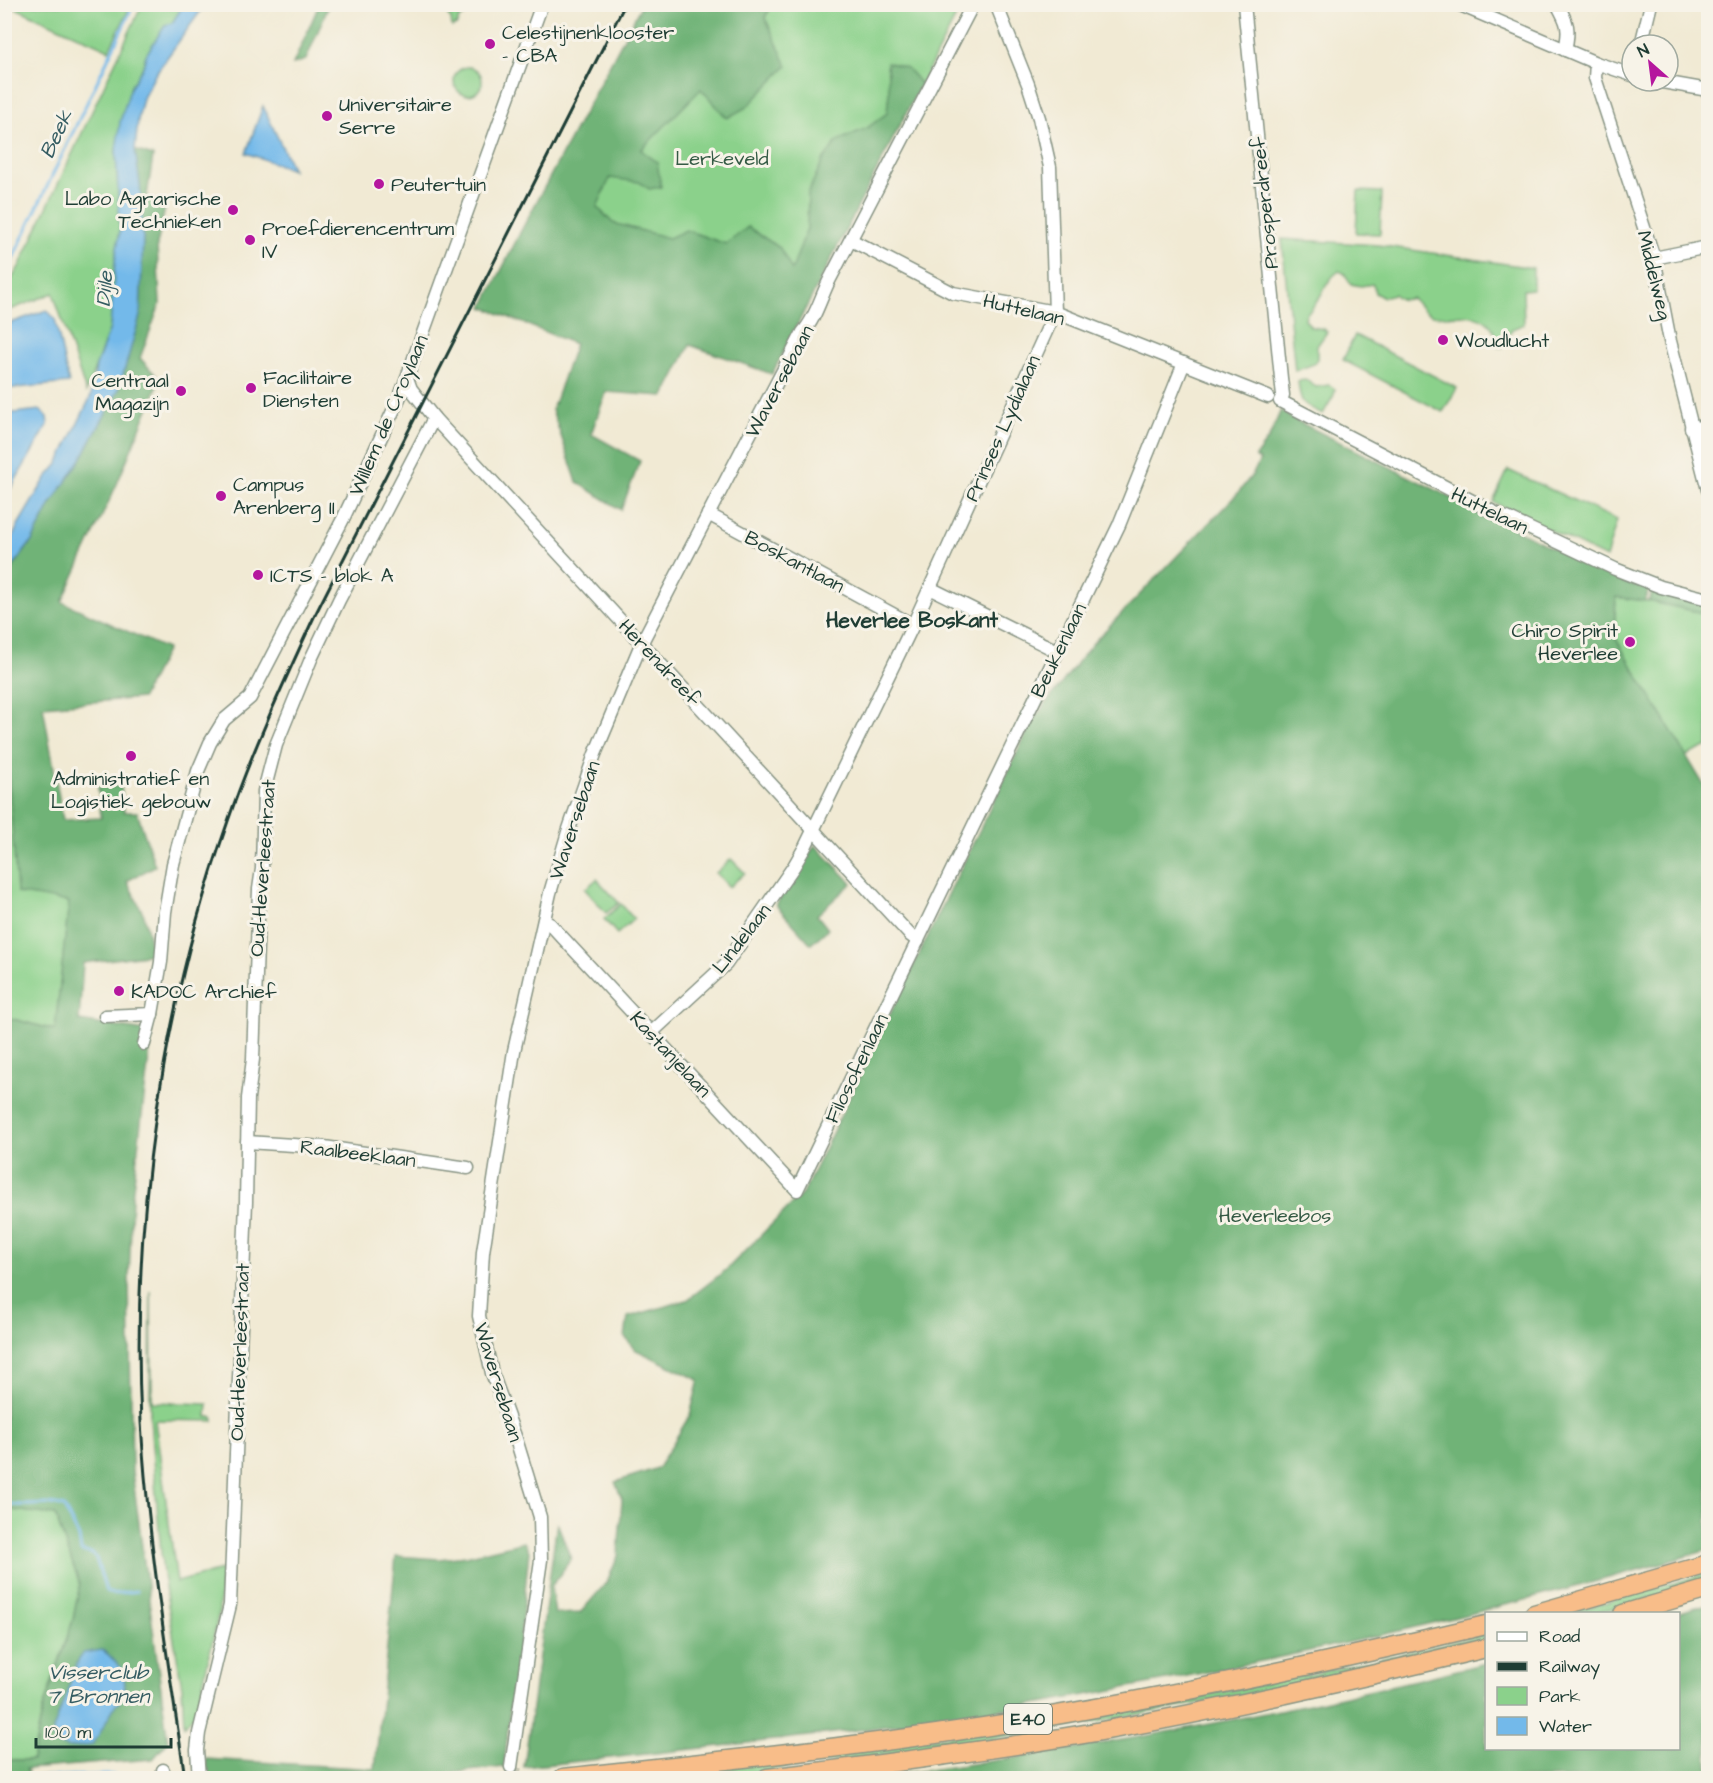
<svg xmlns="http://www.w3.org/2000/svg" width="1713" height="1783" font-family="'Architects Daughter',sans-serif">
  <rect width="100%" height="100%" fill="#f7f3e8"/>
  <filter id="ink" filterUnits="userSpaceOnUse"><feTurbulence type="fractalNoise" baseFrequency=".0167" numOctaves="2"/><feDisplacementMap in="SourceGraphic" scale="12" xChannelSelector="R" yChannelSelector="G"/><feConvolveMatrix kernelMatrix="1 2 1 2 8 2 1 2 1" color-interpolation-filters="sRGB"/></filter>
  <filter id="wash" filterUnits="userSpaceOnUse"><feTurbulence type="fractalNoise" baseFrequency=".008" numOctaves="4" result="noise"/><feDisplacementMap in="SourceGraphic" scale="24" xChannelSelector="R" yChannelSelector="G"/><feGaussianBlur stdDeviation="1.35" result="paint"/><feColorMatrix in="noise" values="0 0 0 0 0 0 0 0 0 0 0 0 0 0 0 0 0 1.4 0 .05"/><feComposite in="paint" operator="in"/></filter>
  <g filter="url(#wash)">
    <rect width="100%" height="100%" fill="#f1ead4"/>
    <g fill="#8bd18b" stroke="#558760" stroke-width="1.5">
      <path d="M9,5H131L109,50Z"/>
      <path d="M142,5H184L172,23L146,55L143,67L131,87L116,151L120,230L115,261L110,328L86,392L53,293L10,310L5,305L4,291L19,267Z"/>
      <path d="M446,5H489L488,7L491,10L487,11L481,6L472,7L465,15L459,18L457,25L452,27L451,19L448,16L449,13H447L448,10L445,7Z"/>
      <path d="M642,5H962L787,343L520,233Z"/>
      <circle cx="468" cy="81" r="14"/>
      <path d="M1358,191L1382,192L1380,234L1356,233Z"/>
      <path d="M1282,239L1378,245L1533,268V289L1523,290L1524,324L1512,329L1502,347H1498C1496,341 1497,335 1493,329C1479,307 1452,319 1432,315C1421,312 1419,303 1411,298C1403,301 1398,300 1394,294L1382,297L1375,293L1373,284L1361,286L1351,284L1344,273L1339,271C1323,282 1322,302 1306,314L1305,319L1311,327L1324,329L1327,332L1317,346V359L1314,364L1295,371Z"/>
      <path d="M1355,335L1457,388L1443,412L1343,360Z"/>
      <path d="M1306,380L1316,387L1329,385L1335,389L1334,395L1323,414C1302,404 1300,404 1298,381Z"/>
      <path d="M1508,470L1617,520L1606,558L1493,502Z"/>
      <path d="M1616,597L1648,601L1708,614V746L1686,756L1616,639L1614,632Z"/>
      <path d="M4,712L69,902L55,1030L5,1017Z"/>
      <path d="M731,859L745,873L729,887L716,873Z"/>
      <path d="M597,879L619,903L606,913L585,889Z"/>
      <path d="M621,904L634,919L617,934L604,919Z"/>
      <path d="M151,1291L152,1402L208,1404L207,1417H213V1421L155,1420L177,1582L225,1569L221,1571L219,1612L197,1711L184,1726L182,1687L163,1575L154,1472L150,1417Z"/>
      <path d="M5,1509L55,1515L80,1584L73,1620L43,1709L32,1760H5Z"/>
      <path d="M1708,1573V1581C1663,1595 1614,1613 1566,1614Z"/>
      <path d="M1486,1634V1641L1315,1681L1093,1723L879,1756L729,1775L699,1778H637L1092,1717L1313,1674Z"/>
    </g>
    <g fill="#70b377" stroke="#487856" stroke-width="1.5">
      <path d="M642,4L773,5L765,17L787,66L747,107L727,118L701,89L641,150L657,162L661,187L649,189L639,182L610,178L597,207L613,223L669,238L686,230L726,244L748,227L780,248L792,270L807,228L808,193L823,160L837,141L867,128L887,113L889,92L887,62L907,68L921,84L772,374L690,345L664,396L606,392L591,434L640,461L621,510L577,482L552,410L575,344L483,307L520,233Z"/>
      <path d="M319,5H329L306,60L293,64Z"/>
      <path d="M135,150L153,156L147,196L165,208L157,245L160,304L140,358L160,380L117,484L62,602L167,649L142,698L43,706L63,820L101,818L98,787L121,786L124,812H137L155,866L127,881L144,915L153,954L83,963L79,1021L152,1032L132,1198L129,1280L132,1471L168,1742L153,1759L26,1769L28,1773L26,1776H132L146,1778H5V1760H32L43,1709L73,1620L80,1584L55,1515L5,1509V1017L55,1030L69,902L17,893L4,712V580L32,541L51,504L81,459L119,389L140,316L143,236L140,185Z"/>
      <path d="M1281,410L1291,418L1573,558L1626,583L1649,590L1644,601L1616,597L1614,632L1616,639L1708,792V1550C1485,1615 1259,1666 1029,1705C862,1733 693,1749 524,1767L557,1522L571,1559L551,1587L555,1614L580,1613L607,1582L618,1556L622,1499L615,1482L658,1468L690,1415L699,1380L634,1349L625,1337L628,1317L687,1300L726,1270L803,1193L1033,720L1093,643L1238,493L1253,474L1260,460L1255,457L1269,438Z"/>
      <path d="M1653,591L1708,605V614L1648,601Z"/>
      <path d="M815,845L852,883L817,915L828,929L811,944L776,905Z"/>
      <path d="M524,1542L529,1551L515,1688L512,1690L504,1767L405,1778H207L206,1759L375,1769L396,1556L439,1559L466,1556Z"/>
      <path d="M1708,1604V1778H869C1076,1752 1283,1714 1486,1663V1748H1678V1614L1675,1613Z"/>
    </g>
    <g fill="#73b9ea" stroke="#497b8f" stroke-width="1.5">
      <path d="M184,4L205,5L156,73L143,98L138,120L135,150L140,185L143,236L140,316L119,389L81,459L51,504L32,541L5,577V555L18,525L46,478L58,464L91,396L96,366L110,328L115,261L120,230L116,151L120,122L131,86L143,67L146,55L165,25L172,23Z"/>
      <path d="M263,106L293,170L246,153Z"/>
      <path d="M47,310L55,319L69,383L5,389V325Z"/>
      <path d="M40,410L47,417L48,425L5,498V414Z"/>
      <path d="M102,1650C111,1655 114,1662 122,1668C126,1681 127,1698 115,1706L93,1745L69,1748L56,1744L53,1738V1730L78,1661L83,1653Z"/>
    </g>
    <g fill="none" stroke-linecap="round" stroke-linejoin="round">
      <g stroke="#73b9ea" stroke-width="3">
        <path d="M4,277L134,4"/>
        <path d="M4,1503C24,1509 45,1500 64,1507L79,1537L81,1551L93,1554L96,1558L106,1591L112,1594L137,1591"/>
        <path d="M4,1778L111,1775L132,1778"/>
      </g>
    </g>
  </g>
  <g filter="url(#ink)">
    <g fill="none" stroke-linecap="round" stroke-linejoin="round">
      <path stroke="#c7c7b4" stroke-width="12" stroke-dasharray="12 6" stroke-linecap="butt" d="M513,1778L516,1767"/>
      <g stroke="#889484" stroke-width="15">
        <g id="minor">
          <path d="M1244,4L1281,378L1283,395L1280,401L1501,516L1507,518L1615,569L1661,587L1708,599"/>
          <path d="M1458,4L1596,63L1632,75"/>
          <path d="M1557,4C1568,23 1570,29 1565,50"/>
          <path d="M1641,45L1651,4"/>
          <path d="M1596,63L1595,78L1654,258L1670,341L1708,490"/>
          <path d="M1657,81L1708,90"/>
          <path d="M851,240L953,293L1055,312L1268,397"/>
          <path d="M1654,258L1708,247"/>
          <path d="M407,378L411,389L434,418L910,935L918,941"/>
          <path d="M1691,428L1708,427"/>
          <path d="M708,514L913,625"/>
          <path d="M930,588L1057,651"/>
          <path d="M544,921L550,924L797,1190L1119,525L1184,363"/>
          <path d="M105,1016L152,1014L161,962L165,912L173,864L198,771L210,743L224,720L250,698L343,519L401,394L542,4"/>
          <path d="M651,1033L726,964L794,866L805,847L913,625L1055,312L1050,167L1039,118L1028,84L996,4"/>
          <path d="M144,1044L152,1014"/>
          <path d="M247,1142L324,1147L468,1168"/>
          <path d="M511,1767L541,1560L540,1517L516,1439L492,1373L479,1316L483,1252L514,1051L550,893L568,832L595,754L642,642L803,332C816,318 821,296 830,279L973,4"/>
          <path d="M163,1770L165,1778"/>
          <path d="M199,1778L197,1750L199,1733L230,1605L246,1202L248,1098L253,1059L259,889L262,869L264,791L276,745L311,659L339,600L434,418"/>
        </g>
      </g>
      <g stroke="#889484" stroke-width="21">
        <g id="highway">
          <path d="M1534,1614L1708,1564"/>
          <path d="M1623,1614L1708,1589"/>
          <path d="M563,1778C739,1759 916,1741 1090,1709C1223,1685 1355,1656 1486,1625"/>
          <path d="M767,1778C877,1765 987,1751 1096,1732C1227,1709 1357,1679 1486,1648"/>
        </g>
      </g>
      <use href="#minor" stroke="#fff" stroke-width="12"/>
      <use href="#highway" stroke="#f8bd89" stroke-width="18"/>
      <path stroke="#1f3d34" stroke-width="3" d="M185,1778C168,1660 148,1542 141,1422C131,1220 161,1012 228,821C252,751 283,684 314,617L625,4"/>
    </g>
  </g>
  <g fill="#b5179e" stroke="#f7f3e8" stroke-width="2">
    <circle cx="490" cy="44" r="6"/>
    <circle cx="327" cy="116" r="6"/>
    <circle cx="379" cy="184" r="6"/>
    <circle cx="233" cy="210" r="6"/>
    <circle cx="250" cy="240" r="6"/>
    <circle cx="1443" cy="340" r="6"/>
    <circle cx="251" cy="388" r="6"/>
    <circle cx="181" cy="391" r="6"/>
    <circle cx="221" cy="496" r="6"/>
    <circle cx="258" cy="575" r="6"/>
    <circle cx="1630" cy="642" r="6"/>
    <circle cx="131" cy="756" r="6"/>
    <circle cx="119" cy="991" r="6"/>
  </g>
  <g text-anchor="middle" stroke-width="6" stroke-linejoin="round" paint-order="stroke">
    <rect fill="#f7f3e8" stroke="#60746a" stroke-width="1.5" x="1004" y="1704" width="48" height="30" rx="4.5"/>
    <g font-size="18" font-weight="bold" fill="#1f3d34">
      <text x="1028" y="1725">E40</text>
    </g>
    <g font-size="20" fill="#1f3d34" stroke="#f7f3e8" text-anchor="start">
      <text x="502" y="39">Celestijnenklooster<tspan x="502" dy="23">- CBA</tspan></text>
      <text x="339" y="111">Universitaire<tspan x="339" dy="23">Serre</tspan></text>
      <text x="391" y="191">Peutertuin</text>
      <text x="221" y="205" text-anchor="end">Labo Agrarische<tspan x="221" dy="23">Technieken</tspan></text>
      <text x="262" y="235">Proefdierencentrum<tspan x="262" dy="23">IV</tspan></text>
      <text x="1455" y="347">Woudlucht</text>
      <text x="263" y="384">Facilitaire<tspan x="263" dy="23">Diensten</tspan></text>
      <text x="169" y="387" text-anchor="end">Centraal<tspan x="169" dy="23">Magazijn</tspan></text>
      <text x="233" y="491">Campus<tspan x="233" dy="23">Arenberg II</tspan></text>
      <text x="270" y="582">ICTS - blok A</text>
      <text x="1618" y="637" text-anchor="end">Chiro Spirit<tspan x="1618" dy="23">Heverlee</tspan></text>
      <text x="131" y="785" text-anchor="middle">Administratief en<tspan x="131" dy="23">Logistiek gebouw</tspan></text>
      <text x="131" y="998">KADOC Archief</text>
    </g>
    <g font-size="20" fill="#355b45" stroke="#f7f3e8">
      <text x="722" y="165">Lerkeveld</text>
      <text x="1275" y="1222">Heverleebos</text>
    </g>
    <g font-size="20" fill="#1f3d34" stroke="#f7f3e8">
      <text transform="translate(1264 203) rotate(-96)" y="7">Prosperdreef</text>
      <text transform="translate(1655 275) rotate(76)" y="7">Middelweg</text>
      <text transform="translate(1024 309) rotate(13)" y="7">Huttelaan</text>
      <text transform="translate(779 381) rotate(-62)" y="7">Waversebaan</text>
      <text transform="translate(388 415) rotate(-67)" y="7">Willem de Croylaan</text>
      <text transform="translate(1002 428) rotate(-66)" y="7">Prinses Lydialaan</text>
      <text transform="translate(1490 510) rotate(26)" y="7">Huttelaan</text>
      <text transform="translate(795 561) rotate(28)" y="7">Boskantlaan</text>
      <text transform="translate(1058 650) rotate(-64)" y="7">Beukenlaan</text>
      <text transform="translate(660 662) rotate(47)" y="7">Herendreef</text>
      <text transform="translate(574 820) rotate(-72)" y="7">Waversebaan</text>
      <text transform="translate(262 868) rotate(-86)" y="7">Oud-Heverleestraat</text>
      <text transform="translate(741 938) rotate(-52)" y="7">Lindelaan</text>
      <text transform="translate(671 1054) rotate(47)" y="7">Kastanjelaan</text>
      <text transform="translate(856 1068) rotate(-64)" y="7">Filosofenlaan</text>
      <text transform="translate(358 1153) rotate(7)" y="7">Raalbeeklaan</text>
      <text transform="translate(239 1352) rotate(-88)" y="7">Oud-Heverleestraat</text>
      <text transform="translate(499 1382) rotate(73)" y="7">Waversebaan</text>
    </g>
    <g font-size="21" font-style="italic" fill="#345c62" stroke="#f7f3e8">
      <text transform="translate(56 134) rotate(-65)" y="7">Beek</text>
      <text transform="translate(104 289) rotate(-86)" y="7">Dijle</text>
      <text x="98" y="1679">Visserclub<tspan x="98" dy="24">7 Bronnen</tspan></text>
    </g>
    <g font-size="21" font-weight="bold" fill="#1f3d34" stroke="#f7f3e8">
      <text x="912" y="627">Heverlee Boskant</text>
    </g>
  </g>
  <rect width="1713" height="1783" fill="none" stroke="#f7f3e8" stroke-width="24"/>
  <rect x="1485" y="1612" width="195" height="138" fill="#f7f3e8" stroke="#a1aaa0" stroke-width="1.5"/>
  <rect x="1497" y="1632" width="30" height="9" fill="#ffffff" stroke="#a1aaa0" stroke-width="1.5"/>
  <text x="1539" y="1642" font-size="18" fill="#1f3d34">Road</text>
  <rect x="1497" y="1662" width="30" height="9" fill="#1f3d34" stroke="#a1aaa0" stroke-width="1.5"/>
  <text x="1539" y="1672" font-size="18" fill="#1f3d34">Railway</text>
  <rect x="1497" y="1687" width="30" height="18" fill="#8bd18b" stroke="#a1aaa0" stroke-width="1.5"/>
  <text x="1539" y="1702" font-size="18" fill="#1f3d34">Park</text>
  <rect x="1497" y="1717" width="30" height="18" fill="#73b9ea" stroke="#a1aaa0" stroke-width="1.5"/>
  <text x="1539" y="1732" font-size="18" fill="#1f3d34">Water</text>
  <g transform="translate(1650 63) rotate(332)"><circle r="28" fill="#f7f3e8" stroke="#a1aaa0" stroke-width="1.5"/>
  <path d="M0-4.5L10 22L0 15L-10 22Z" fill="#b5179e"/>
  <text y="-9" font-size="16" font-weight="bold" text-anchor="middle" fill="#1f3d34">N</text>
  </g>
  <path d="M36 1738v9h135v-9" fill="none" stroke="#1f3d34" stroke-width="3"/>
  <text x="45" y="1738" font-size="18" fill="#1f3d34" stroke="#f7f3e8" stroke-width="4.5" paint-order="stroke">100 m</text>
</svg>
